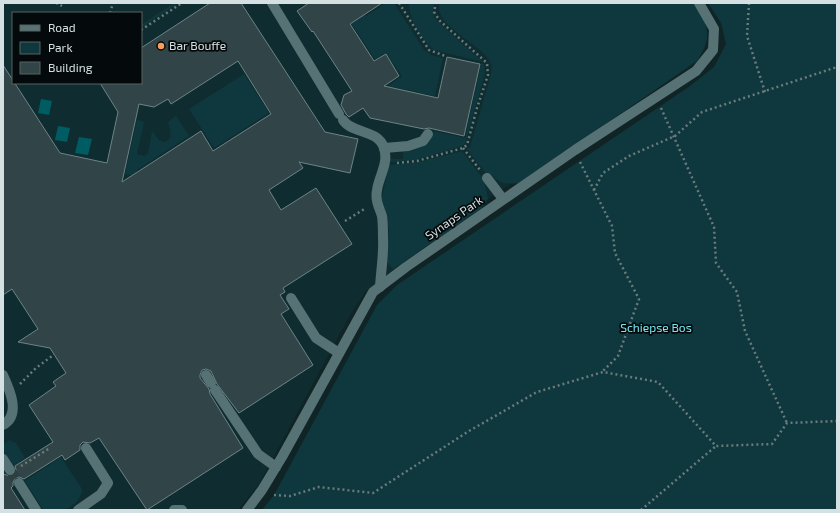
<svg xmlns="http://www.w3.org/2000/svg" width="840" height="513" font-family="'Exo 2',sans-serif">
  <rect width="100%" height="100%" fill="#102325"/>
  <path fill="#0f2d30" fill-rule="evenodd" d="M3,3H691L521,177L485,201L366,291L350,315L259,484L238,510H3ZM13,13H141V83H13Z"/>
  <g fill="#0e383d">
    <path d="M174,3H178L141,28V25Z"/>
    <path d="M386,3H394L424,50L431,55L443,58L435,96L388,86L402,76L386,53L375,59L350,22L361,9L366,16Z"/>
    <path d="M408,3H434L433,15L438,22L483,62L434,50C425,43 416,29 412,18C410,14 410,8 408,3Z"/>
    <path d="M439,3H694C709,27 713,36 697,61L520,183C508,184 500,185 491,174L488,176L466,148L470,147L491,74C491,71 492,67 491,64C483,43 435,29 439,3Z"/>
    <path d="M708,3H837V510H262L274,495L377,305L397,285L690,86L714,67L726,44L721,23Z"/>
    <path d="M481,63L484,64L485,74L465,144L462,146L415,160L390,162L389,159H403V150C417,148 428,146 434,131L465,138Z"/>
    <path d="M244,74L269,113L214,148L189,109Z"/>
    <path d="M176,116L189,136L137,170L136,176L125,174L137,120L144,122L137,154L144,156L148,154L152,131L159,140L165,142C174,138 170,130 168,122Z"/>
    <path d="M462,151L484,180L488,199L481,209L393,269L385,260L389,230L381,201L389,165L419,162Z"/>
    <path d="M9,440L16,443L25,458L14,466L3,450L4,444Z"/>
    <path d="M61,457L82,489C82,498 72,508 63,510C57,512 49,510 43,510L25,481Z"/>
  </g>
  <g fill="#005c63">
    <path d="M41,99L52,101L49,115L38,113Z"/>
    <path d="M58,126L70,128L67,142L55,140Z"/>
    <path d="M79,137L92,139L88,155L75,153Z"/>
  </g>
  <g fill="#314447" stroke="#6d8385" fill-rule="evenodd">
    <path d="M210,3H241L325,132L358,139L350,173L299,162L303,168L269,190L281,210L316,188L352,244L283,288L285,292L280,295L289,309L281,314L313,365L239,413L217,384L211,371L206,369L202,370L200,375V378L209,389L210,394L243,448L147,510L99,438L90,443L83,442L80,445V450L65,460L62,455L24,479L19,477L15,478L13,483V486L11,488L25,510H3V474L10,476L14,475L16,470L15,466L53,442L29,405L56,386L53,382L66,373L50,348L18,342L38,329L12,289L3,295V65L60,153L107,163L118,112L100,83H141V48ZM238,61L271,114L213,151L201,131L122,182L139,104L154,107L168,99L171,104Z"/>
    <path d="M309,3H382L350,24L374,61L386,54L399,76L384,86L438,98L447,57L480,64L464,136L429,128L424,129L370,118L363,108L349,117L346,114L341,105L344,95L352,91L313,31L312,32L297,11Z"/>
  </g>
  <g fill="none" stroke-linecap="round" stroke-linejoin="round">
    <path stroke="#2e3f41" stroke-width="10" stroke-dasharray="10 5" stroke-linecap="butt" d="M10,470L19,483"/>
    <g stroke="#6b7a7c" stroke-width="2.5" stroke-dasharray="2 3" stroke-linecap="butt">
      <path d="M56,3L62,6"/>
      <path d="M399,3L429,50L445,56"/>
      <path d="M749,3L747,36L765,92"/>
      <path d="M110,13L113,3"/>
      <path d="M141,30L182,3"/>
      <path d="M661,108L714,227L716,263L737,292L745,331L787,423"/>
      <path d="M463,148L480,170"/>
      <path d="M580,162L612,226L615,253L639,299L618,356L603,371"/>
      <path d="M397,163L417,161L463,148L467,145L477,108L488,75L487,63L440,21L434,12L436,3"/>
      <path d="M594,190L603,173L629,156L675,136L702,112L837,67"/>
      <path d="M345,221L366,208"/>
      <path d="M20,384L36,368L52,356"/>
      <path d="M21,466L50,448"/>
      <path d="M274,495L290,496L319,487L373,493L469,431L537,392L603,372L658,382L716,446L772,444L787,423L837,421"/>
      <path d="M641,510L716,446"/>
    </g>
    <g stroke="#567275" stroke-width="10">
      <path d="M272,3L339,114"/>
      <path d="M343,120C352,134 378,129 384,148C389,163 379,176 377,190C375,200 379,207 382,216C383,223 383,231 383,238C384,254 381,270 380,287"/>
      <path d="M384,148L408,146L423,141L428,134"/>
      <path d="M487,178L503,199"/>
      <path d="M291,298L316,338L339,353"/>
      <path d="M3,375C10,390 21,415 3,425"/>
      <path d="M206,375L211,383"/>
      <path d="M215,390L258,454L276,467"/>
      <path d="M3,459L10,470"/>
      <path d="M19,483L36,510"/>
      <path d="M78,510L101,494L108,483L86,448"/>
      <path d="M174,510H182"/>
      <path d="M247,510L262,490L282,457L373,292L406,267L575,150L696,71L713,50L714,29L699,3"/>
    </g>
  </g>
  <circle fill="#fd9c56" stroke="#040a0b" stroke-width="1.5" cx="161" cy="46" r="4"/>
  <g text-anchor="middle" stroke-width="3.5" stroke-linejoin="round" paint-order="stroke">
    <g font-size="12" fill="#d5e0e2" stroke="#040a0b" text-anchor="start">
      <text x="169" y="50">Bar Bouffe</text>
    </g>
    <g font-size="12" fill="#d5e0e2" stroke="#040a0b">
      <text transform="translate(454 218) rotate(-35)" y="4">Synaps Park</text>
    </g>
    <g font-size="12" fill="#78e8f4" stroke="#040a0b">
      <text x="656" y="332">Schiepse Bos</text>
    </g>
  </g>
  <rect width="840" height="513" fill="none" stroke="#d5e0e2" stroke-width="8"/>
  <rect x="12" y="12" width="130" height="72" fill="#040a0b" stroke="#586061"/>
  <rect x="20" y="25" width="20" height="6" fill="#567275" stroke="#586061"/>
  <text x="48" y="32" font-size="12" fill="#d5e0e2">Road</text>
  <rect x="20" y="42" width="20" height="12" fill="#0e383d" stroke="#586061"/>
  <text x="48" y="52" font-size="12" fill="#d5e0e2">Park</text>
  <rect x="20" y="62" width="20" height="12" fill="#314447" stroke="#586061"/>
  <text x="48" y="72" font-size="12" fill="#d5e0e2">Building</text>
</svg>
